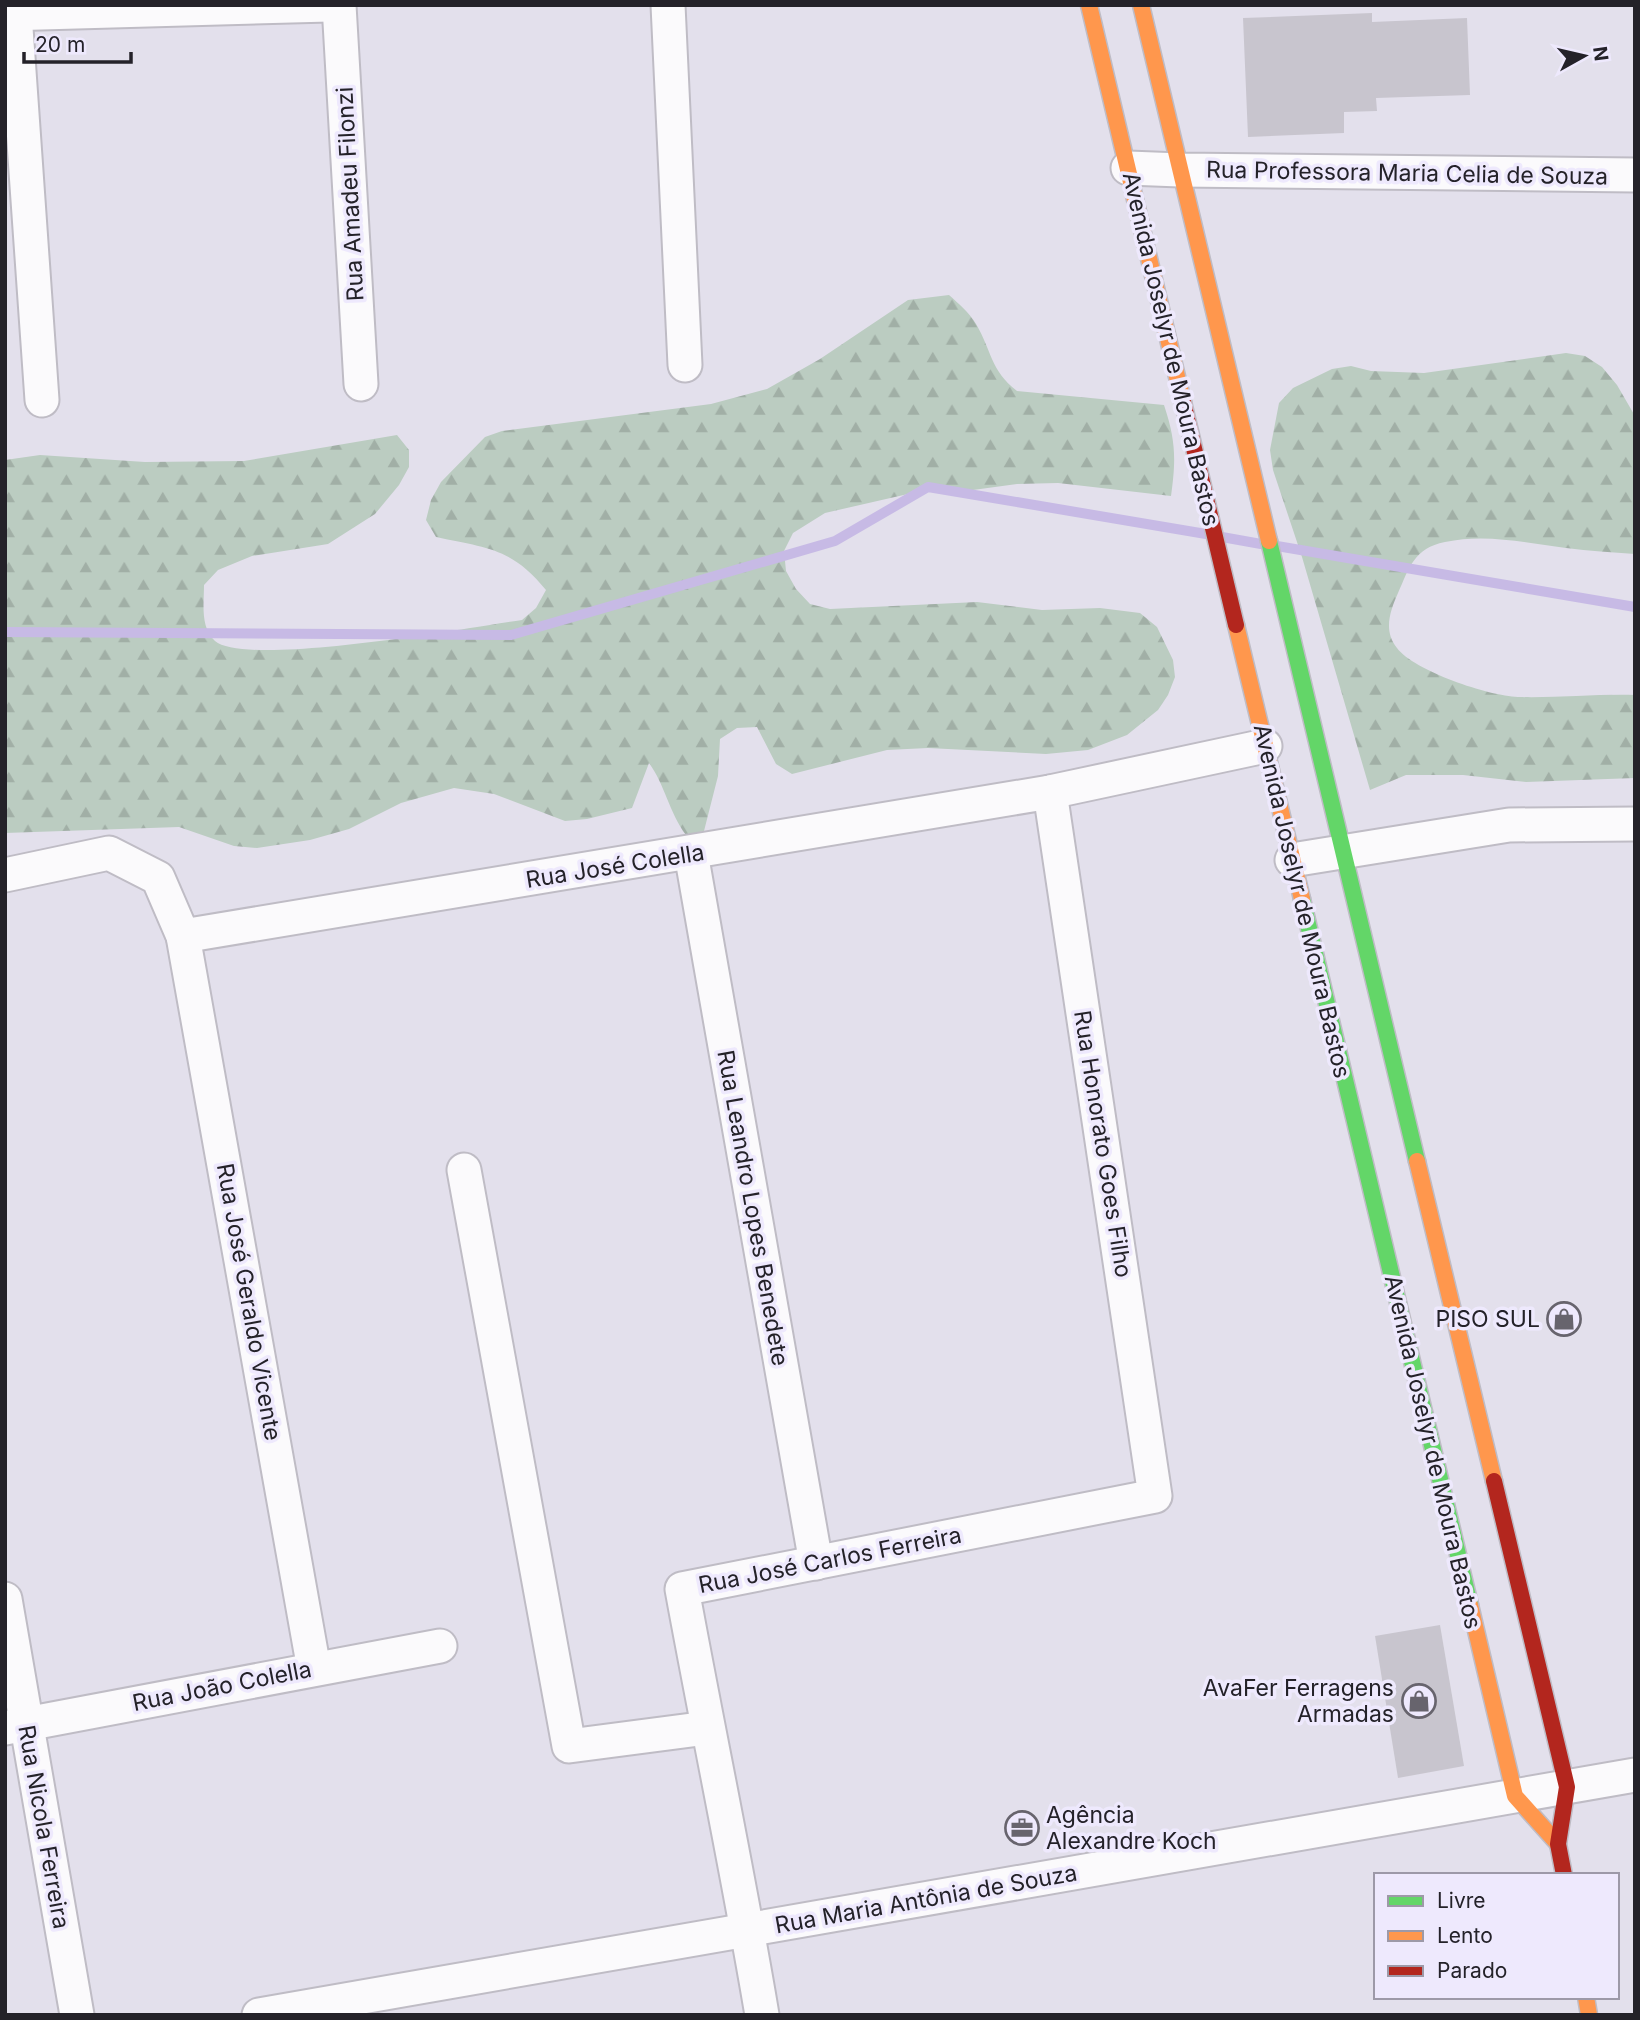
<svg xmlns="http://www.w3.org/2000/svg" width="1640" height="2020" font-family="Inter,sans-serif">
  <defs>
    <pattern id="forest-firs" width="22" height="20" patternUnits="userSpaceOnUse" patternTransform="scale(1.75)"><rect width="22" height="20" fill="#bbccc1"/><path d="M5 1l3.5 6h-7zM16 11l3.5 6h-7z" fill="#a1afa6"/></pattern>
  </defs>
  <rect width="100%" height="100%" fill="#e3e0ec"/>
  <g fill="url(#forest-firs)">
    <path d="M949,295C959,304 969,312 976,324C992,351 990,370 1017,391L1164,405C1176,441 1176,460 1171,496L1058,483L1017,484L951,493L921,491L825,513L793,533L784,551L786,571L796,589L810,604L830,609L977,602L1042,610L1100,608L1140,613L1157,627L1173,660L1175,677L1168,695L1158,710L1127,735L1088,750L1046,754L928,748L887,750L792,774L776,764L757,727L737,728L720,739L718,776L704,831L686,835C669,812 665,785 649,763L632,808L587,819L565,821L494,794L454,788L401,803L349,829L310,840L257,848L234,846L179,827L5,833V460L40,455L145,462L244,461L397,435L409,450V467L399,485L375,514L328,544L252,556L218,570L204,585C204,604 200,627 215,641C247,668 472,627 522,620L536,608L546,590C511,547 486,548 436,537L426,520L431,500L441,482L485,437L502,431L711,404L767,389L820,359L908,300Z"/>
    <path d="M1566,353L1585,356L1602,367L1617,385L1635,416V554C1612,552 1589,551 1566,548C1525,543 1487,533 1445,542C1414,548 1409,568 1398,593C1390,611 1383,631 1397,648C1414,671 1489,696 1518,697C1557,698 1596,694 1635,695V778L1526,782L1463,775H1406L1370,790L1302,557L1273,470L1270,450L1279,403L1293,388L1332,369L1351,366L1371,371L1424,373Z"/>
  </g>
  <g fill="none" stroke-linecap="round" stroke-linejoin="round">
    <g stroke="#c7bae5" stroke-width="10">
      <path d="M1222,537L1261,544"/>
      <path d="M1277,546L1635,607"/>
      <path d="M5,632L511,635L835,541L928,487L1206,534"/>
    </g>
  </g>
  <g fill="#c8c5ce">
    <path d="M1372,13V22L1467,18L1470,95L1376,98L1377,111L1344,112V133L1248,137L1243,18Z"/>
    <path d="M1440,1625L1464,1766L1398,1778L1375,1636Z"/>
  </g>
  <g fill="none" stroke-linecap="round" stroke-linejoin="round">
    <g stroke="#bfbcc5" stroke-width="37">
      <g id="street">
        <path d="M339,5L361,384"/>
        <path d="M668,5L685,365"/>
        <path d="M5,14L329,5"/>
        <path d="M15,14L42,400"/>
        <path d="M1128,168L1180,170L1635,175"/>
        <path d="M691,853L816,1563"/>
        <path d="M1292,860L1509,825L1635,824"/>
        <path d="M5,875L109,853L158,878L183,936L314,1669"/>
        <path d="M183,936L1050,792L1265,746"/>
        <path d="M464,1170L569,1746L707,1728"/>
        <path d="M5,1599L77,2015"/>
        <path d="M5,1728L440,1646"/>
        <path d="M259,2015L1635,1775"/>
        <path d="M762,2015C738,1872 708,1731 682,1589L1155,1496L1050,792"/>
      </g>
    </g>
    <g stroke="#bfbcc5" stroke-width="19">
      <g id="fast">
        <path d="M1269,541L1417,1161"/>
        <path d="M1302,899L1470,1605"/>
      </g>
    </g>
    <g stroke="#bfbcc5" stroke-width="19">
      <g id="slow">
        <path d="M1089,5L1183,402"/>
        <path d="M1141,5L1269,541"/>
        <path d="M1236,625L1302,899"/>
        <path d="M1417,1161L1494,1481"/>
        <path d="M1470,1605L1515,1796L1558,1844"/>
        <path d="M1586,1997L1589,2015"/>
      </g>
    </g>
    <g stroke="#bfbcc5" stroke-width="19">
      <g id="jam">
        <path d="M1183,402L1236,625"/>
        <path d="M1494,1481L1567,1787L1558,1844L1564,1875"/>
      </g>
    </g>
    <use href="#street" stroke="#fbfafc" stroke-width="33"/>
    <use href="#fast" stroke="#63d668" stroke-width="16"/>
    <use href="#slow" stroke="#ff974d" stroke-width="16"/>
    <use href="#jam" stroke="#b3261e" stroke-width="16"/>
  </g>
  <defs>
    <g id="shop-ring" transform="scale(1.75)"><circle r="9.5" fill="#eee9fd" stroke="#67646d" stroke-width="1.5"/><path d="M-5-2.5h2.3a2.7 3.5 0 0 1 5.4 0H5L5.5 6h-11ZM-1.5-2.5h3a1.5 2.3 0 0 0-3 0Z" fill="#67646d"/></g>
    <g id="office-ring" transform="scale(1.75)"><circle r="9.5" fill="#eee9fd" stroke="#67646d" stroke-width="1.5"/><path d="M-6-3h4V-5.5h4V-3h4V5H-6ZM-1-4.5V-3h2v-1.5ZM-6 0V1H6V0Z" fill="#67646d"/></g>
  </defs>
  <g fill-rule="evenodd">
    <use href="#shop-ring" x="1564" y="1319"/>
    <use href="#shop-ring" x="1419" y="1701"/>
    <use href="#office-ring" x="1022" y="1828"/>
  </g>
  <g text-anchor="middle" stroke-width="7" stroke-linejoin="round" paint-order="stroke">
    <g font-size="23" fill="#242229" stroke="#eee9fd">
      <text transform="translate(1407 173) rotate(1)" y="8">Rua Professora Maria Celia de Souza</text>
      <text transform="translate(350 194) rotate(-93)" y="8">Rua Amadeu Filonzi</text>
      <text transform="translate(1171 349) rotate(77)" y="8">Avenida Joselyr de Moura Bastos</text>
      <text transform="translate(615 866) rotate(-9)" y="8">Rua José Colella</text>
      <text transform="translate(1302 901) rotate(77)" y="8">Avenida Joselyr de Moura Bastos</text>
      <text transform="translate(1103 1144) rotate(81)" y="8">Rua Honorato Goes Filho</text>
      <text transform="translate(753 1208) rotate(80)" y="8">Rua Leandro Lopes Benedete</text>
      <text transform="translate(249 1302) rotate(80)" y="8">Rua José Geraldo Vicente</text>
      <text transform="translate(1433 1452) rotate(77)" y="8">Avenida Joselyr de Moura Bastos</text>
      <text transform="translate(830 1560) rotate(-11)" y="8">Rua José Carlos Ferreira</text>
      <text transform="translate(222 1686) rotate(-11)" y="8">Rua João Colella</text>
      <text transform="translate(44 1827) rotate(80)" y="8">Rua Nicola Ferreira</text>
      <text transform="translate(926 1899) rotate(-10)" y="8">Rua Maria Antônia de Souza</text>
    </g>
    <g font-size="23" fill="#242229" stroke="#eee9fd" text-anchor="end">
      <text x="1540" y="1327">PISO SUL</text>
      <text x="1394" y="1696">AvaFer Ferragens<tspan x="1394" dy="26">Armadas</tspan></text>
      <text x="1046" y="1823" text-anchor="start">Agência<tspan x="1046" dy="26">Alexandre Koch</tspan></text>
    </g>
  </g>
  <rect width="1640" height="2020" fill="none" stroke="#242229" stroke-width="14"/>
  <rect x="1374" y="1873" width="245" height="126" fill="#eee9fd" stroke="#9d99a8" stroke-width="2"/>
  <rect x="1388" y="1896" width="35" height="10" fill="#63d668" stroke="#9d99a8" stroke-width="2"/>
  <text x="1437" y="1908" font-size="21" fill="#242229">Livre</text>
  <rect x="1388" y="1931" width="35" height="10" fill="#ff974d" stroke="#9d99a8" stroke-width="2"/>
  <text x="1437" y="1943" font-size="21" fill="#242229">Lento</text>
  <rect x="1388" y="1966" width="35" height="10" fill="#b3261e" stroke="#9d99a8" stroke-width="2"/>
  <text x="1437" y="1978" font-size="21" fill="#242229">Parado</text>
  <g transform="translate(1584 56) rotate(82)" stroke="#eee9fd" stroke-width="5" paint-order="stroke">
  <path d="M0-5L12 26L0 18L-12 26Z" fill="#242229"/>
  <text y="-10" font-size="19" font-weight="bold" text-anchor="middle" fill="#242229">N</text>
  </g>
  <path d="M24 52v10h107v-10" fill="none" stroke="#242229" stroke-width="3.5"/>
  <text x="35" y="52" font-size="21" fill="#242229" stroke="#eee9fd" stroke-width="5" paint-order="stroke">20 m</text>
</svg>
